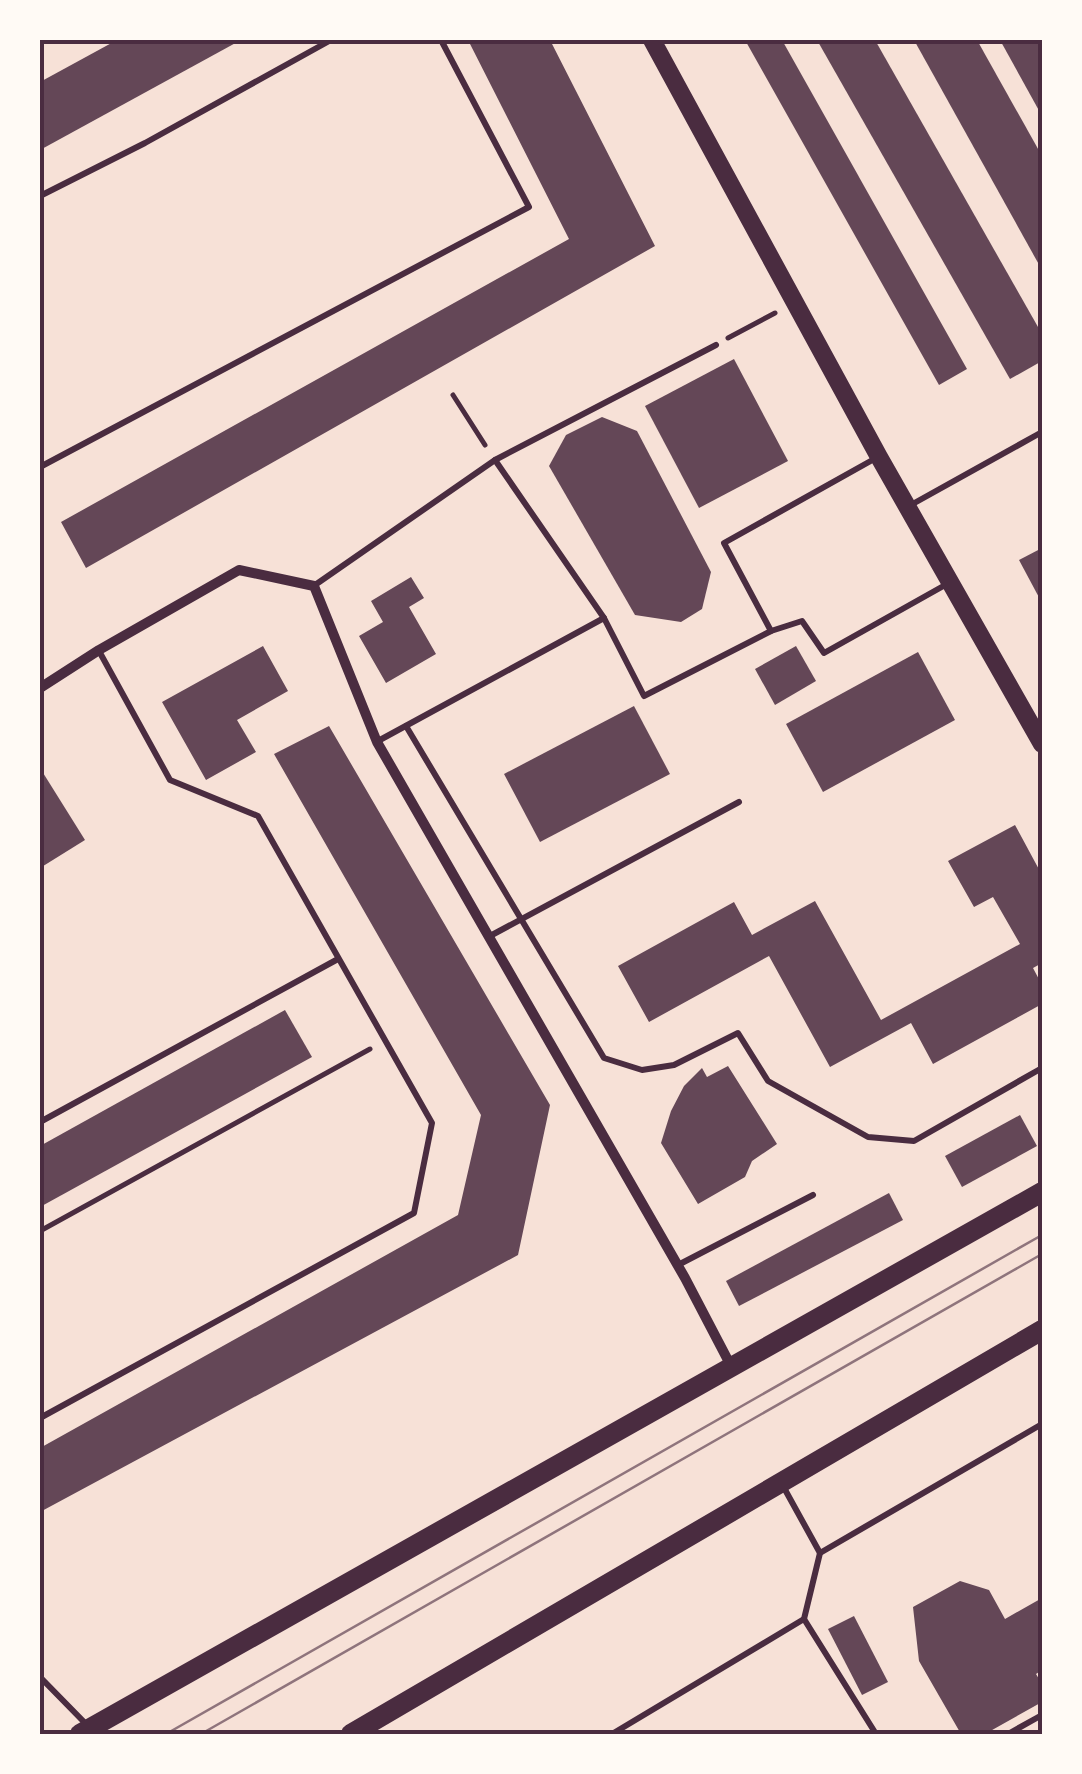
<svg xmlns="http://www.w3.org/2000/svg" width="1082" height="1774" font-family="'IBM Plex Sans',sans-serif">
  <rect width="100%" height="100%" fill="#f7e1d7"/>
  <g fill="#644757">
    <path d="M117,40H241L40,150V82Z"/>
    <path d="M468,40H550L655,246L86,568L61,522L569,239Z"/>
    <path d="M745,40H782L967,369L939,385Z"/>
    <path d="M817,40H875L1042,334V361L1010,379Z"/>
    <path d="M914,40H977L1042,156V270Z"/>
    <path d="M1000,40H1042V116Z"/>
    <path d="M734,359L788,461L699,508L645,406Z"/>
    <path d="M602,417L637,431L711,572L702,609L681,622L635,615L549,466L566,435Z"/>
    <path d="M1042,548V603L1019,560Z"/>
    <path d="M411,577L424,598L409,607L436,654L386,683L359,636L383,622L371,601Z"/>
    <path d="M263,646L288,691L237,720L256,752L206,780L162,702Z"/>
    <path d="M796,646L816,681L775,705L755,669Z"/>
    <path d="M918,652L955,720L823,792L786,724Z"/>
    <path d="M634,706L670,774L540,842L504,774Z"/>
    <path d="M329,726L550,1105L518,1255L40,1512V1448L458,1215L481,1115L274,754Z"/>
    <path d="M40,768L85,840L40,868Z"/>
    <path d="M1015,825L1042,875V963L1033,968L1042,985V1004L933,1064L911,1023L830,1067L769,956L649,1022L618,966L734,902L752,935L815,901L881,1020L1020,944L993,897L974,907L948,861Z"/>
    <path d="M285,1010L312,1057L40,1207V1146Z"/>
    <path d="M728,1066L777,1144L752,1161L745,1177L698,1204L661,1143L671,1111L684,1086L702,1068L707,1077Z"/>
    <path d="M1020,1115L1037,1146L962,1187L945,1156Z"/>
    <path d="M889,1193L903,1220L739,1306L726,1281Z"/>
    <path d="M960,1581L989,1590L1005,1619L1042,1598V1670L1036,1674L1042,1684V1702L985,1734H961L919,1661L913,1607Z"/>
    <path d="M854,1616L888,1682L862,1695L828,1629Z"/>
  </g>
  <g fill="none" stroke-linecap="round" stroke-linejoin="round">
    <g stroke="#4a2c40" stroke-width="5">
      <path d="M728,338L775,313"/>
      <path d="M453,395L485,445"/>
      <path d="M40,1231L370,1049"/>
    </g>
    <g stroke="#4a2c40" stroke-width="6">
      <path d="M40,196L145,143L331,40"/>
      <path d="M495,460L604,618L644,696L771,631L802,621L824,653L947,584"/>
      <path d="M40,467L529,207L441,40"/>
      <path d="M909,506L1042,432"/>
      <path d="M315,585L495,460L716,345"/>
      <path d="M771,631L724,543L876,458"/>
      <path d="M406,726L604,1058L642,1070L674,1065L738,1033L768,1081L868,1137L914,1141L1042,1068"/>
      <path d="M378,741L604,618"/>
      <path d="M490,936L739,802"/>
      <path d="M40,1122L338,959"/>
      <path d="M678,1265L813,1195"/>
      <path d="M40,1418L414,1213L432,1123L258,816L170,780L99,651"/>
      <path d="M783,1486L820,1553"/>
      <path d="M804,1619L876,1734"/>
      <path d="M40,1677L86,1724"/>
      <path d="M612,1734L804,1619L820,1553L1042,1424"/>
      <path d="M1008,1734L1042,1715"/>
    </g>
    <path stroke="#4a2c40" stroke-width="10" d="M40,688L99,650L239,570L314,586L377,742L685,1278L731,1366"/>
    <path stroke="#4a2c40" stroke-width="18" d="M652,40L879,457L1042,744"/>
    <g stroke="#4a2c40" stroke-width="20">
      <path d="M80,1734L1042,1192"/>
      <path d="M351,1734L1042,1330"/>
    </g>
    <g stroke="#8f747c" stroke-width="2.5">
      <path d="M166,1734L1042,1235"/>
      <path d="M201,1734L1042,1254"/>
    </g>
  </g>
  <rect width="1082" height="1774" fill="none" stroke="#fffaf5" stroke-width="85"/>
  <rect x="42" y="42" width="998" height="1690" fill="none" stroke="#4a2c40" stroke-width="4"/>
</svg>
